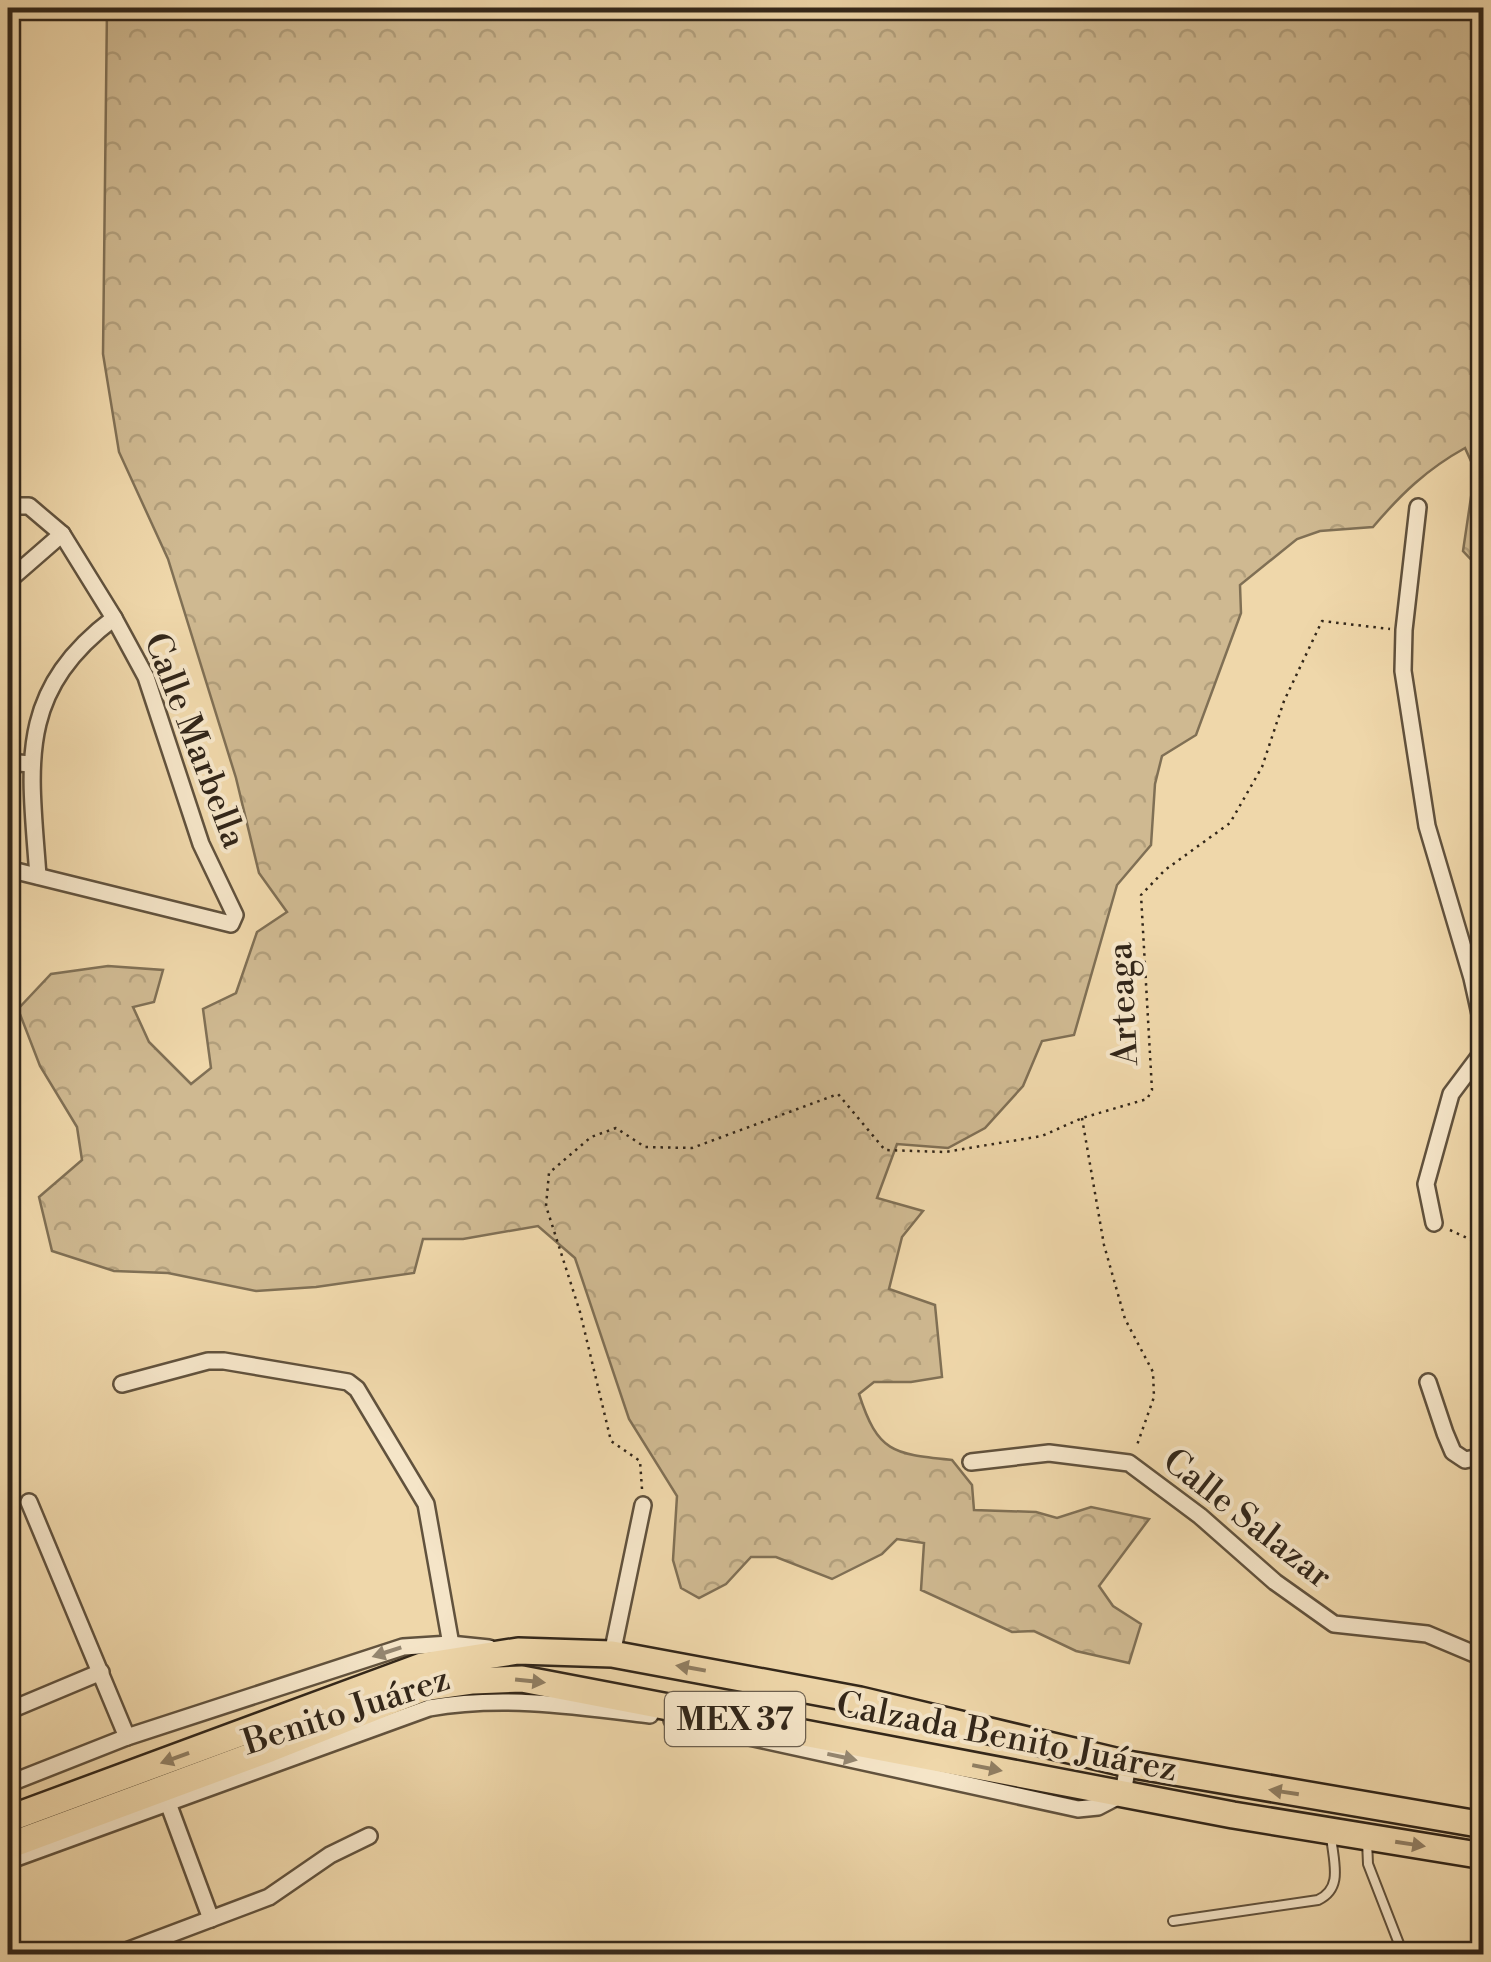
<svg xmlns="http://www.w3.org/2000/svg" width="1491" height="1962" font-family="'Libre Bodoni',serif">
  <defs>
    <pattern id="forest-crowns" width="20" height="18" patternUnits="userSpaceOnUse" patternTransform="scale(2.5)"><rect width="20" height="18" fill="#cfb991"/><path d="M2 6a3 3 0 1 1 6 0M12 15a3 3 0 1 1 6 0" fill="none" stroke="#b29f7c"/></pattern>
  </defs>
  <rect width="100%" height="100%" fill="#efd7aa"/>
  <filter id="stains"><feTurbulence type="fractalNoise" baseFrequency=".002" numOctaves="4"/><feColorMatrix values="0 0 0 0 .2 0 0 0 0 .09 0 0 0 0 .02 0 0 0 .5 -.17"/></filter>
  <radialGradient id="worn" r=".72"><stop offset=".6" stop-color="#630" stop-opacity="0"/><stop offset="1" stop-color="#630" stop-opacity=".3"/></radialGradient>
  <path fill="url(#forest-crowns)" stroke="#807055" stroke-width="2.5" d="M107,8H1483V572L1463,551L1475,470L1465,448C1427,469 1401,494 1373,527L1320,531L1297,539L1240,585L1241,613L1196,735L1162,756L1155,784L1151,845L1117,885L1074,1035L1042,1041L1023,1086L985,1128L948,1148L897,1144L877,1198L923,1211L902,1237L889,1289L935,1305L942,1377L911,1382H874L859,1394C878,1453 893,1454 952,1460L972,1485L974,1510L1036,1512L1057,1518L1091,1507L1149,1519L1099,1586L1113,1606L1141,1624L1129,1663L1076,1651L1034,1631L1012,1632L921,1590L924,1543L897,1539L882,1554L832,1579L776,1557H751L726,1584L699,1598L681,1588L673,1560L677,1496L629,1419L575,1258L538,1226L463,1239H423L414,1273L316,1287L256,1291L168,1273L114,1271L52,1251L39,1197L82,1160L77,1127L40,1066L18,1009L51,974L108,966L163,970L154,1002L133,1007L149,1042L191,1084L211,1068L203,1009L236,993L257,932L287,912L259,873L236,778L168,559L119,452L103,354Z"/>
  <g fill="none" stroke-linecap="round" stroke-linejoin="round">
    <g stroke="#61523d" stroke-width="12">
      <g id="service">
        <path d="M1367,1841L1368,1864L1403,1954"/>
        <path d="M1173,1921L1318,1900C1344,1888 1333,1861 1331,1835"/>
      </g>
    </g>
    <g stroke="#61523d" stroke-width="20">
      <g id="minor">
        <path d="M8,506H29L62,534L114,618L146,677L201,844L235,915L231,924L8,869"/>
        <path d="M1418,507L1404,630L1403,671L1427,826L1472,978L1484,1032"/>
        <path d="M8,581L62,534"/>
        <path d="M8,762L30,764"/>
        <path d="M38,876C30,765 15,693 114,618"/>
        <path d="M1434,1223L1426,1184L1451,1094L1484,1050"/>
        <path d="M1428,1382L1445,1433L1453,1452L1465,1460L1484,1456"/>
        <path d="M122,1384L208,1361H224L348,1382L357,1389L426,1504L452,1650"/>
        <path d="M971,1462L1049,1453L1129,1463L1200,1516L1275,1582L1334,1624L1427,1634L1484,1658"/>
        <path d="M29,1502L127,1737"/>
        <path d="M612,1654L643,1505"/>
        <path d="M8,1711L101,1672"/>
        <path d="M672,1720L1078,1809L1098,1807L1123,1794L1128,1764"/>
        <path d="M8,1784L127,1737L403,1647L450,1644L489,1648"/>
        <path d="M168,1803L211,1919"/>
        <path d="M8,1861L429,1708C503,1695 576,1706 650,1715"/>
        <path d="M118,1954L269,1897L330,1855L369,1836"/>
      </g>
    </g>
    <g stroke="#322619" stroke-width="30">
      <g id="primary">
        <path d="M8,1819L422,1666L518,1651L612,1654L860,1700L1128,1764L1484,1825"/>
        <path d="M8,1846L270,1749L424,1688L473,1681L522,1679L1233,1815L1484,1856"/>
      </g>
    </g>
    <g stroke="#322619" stroke-width="2.5" stroke-dasharray="2.5 5" stroke-linecap="butt">
      <path d="M1082,1118L1104,1245L1125,1319L1153,1372L1154,1397L1136,1448"/>
      <path d="M1450,1230L1484,1246"/>
      <path d="M642,1489L640,1461L611,1441L580,1312L546,1206L549,1173L591,1137L616,1128L645,1147L692,1148L838,1094L885,1150L945,1152L1042,1136L1082,1118L1147,1099L1152,1090L1141,895L1165,870L1230,823L1262,767L1284,701L1322,621L1390,629"/>
    </g>
    <use href="#service" stroke="#f5e5c8" stroke-width="8"/>
    <use href="#minor" stroke="#f5e5c8" stroke-width="15"/>
    <use href="#primary" stroke="#efd7aa" stroke-width="25"/>
  </g>
  <defs><path id="oneway-solid" d="M-6-.8H1V-3.2L6.5 0L1 3.2V.8H-6Z" transform="scale(2.5)"/></defs>
  <g fill="#948670">
    <use href="#oneway-solid" transform="translate(387 1652) rotate(162)"/>
    <use href="#oneway-solid" transform="translate(842 1757) rotate(12)"/>
  </g>
  <g fill="#907e62">
    <use href="#oneway-solid" transform="translate(691 1668) rotate(-170)"/>
    <use href="#oneway-solid" transform="translate(530 1681) rotate(6)"/>
    <use href="#oneway-solid" transform="translate(175 1758) rotate(160)"/>
    <use href="#oneway-solid" transform="translate(987 1768) rotate(11)"/>
    <use href="#oneway-solid" transform="translate(1284 1792) rotate(-171)"/>
    <use href="#oneway-solid" transform="translate(1410 1844) rotate(9)"/>
  </g>
  <g text-anchor="middle" stroke-width="8" stroke-linejoin="round" paint-order="stroke">
    <rect fill="#f5e5c8" stroke="#6c5f4e" stroke-width="2.5" x="665" y="1692" width="140" height="54" rx="8"/>
    <g font-size="32" font-weight="bold" fill="#322619">
      <text x="735" y="1730">MEX 37</text>
    </g>
    <g font-size="35" fill="#322619" stroke="#f5e5c8">
      <text transform="translate(196 740) rotate(69)" y="12">Calle Marbella</text>
      <text transform="translate(1122 1004) rotate(-93)" y="12">Arteaga</text>
      <text transform="translate(1248 1518) rotate(38)" y="12">Calle Salazar</text>
      <text transform="translate(346 1710) rotate(-18)" y="12">Benito Juárez</text>
      <text transform="translate(1007 1736) rotate(11)" y="12">Calzada Benito Juárez</text>
    </g>
  </g>
  <rect width="1491" height="1962" fill="none" stroke="#efd7aa" stroke-width="40"/>
  <rect x="10" y="10" width="1471" height="1942" fill="none" stroke="#322619" stroke-width="5"/>
  <rect x="20" y="20" width="1451" height="1922" fill="none" stroke="#322619" stroke-width="2.5"/>
  <rect width="100%" height="100%" filter="url(#stains)"/>
  <rect width="100%" height="100%" fill="url(#worn)"/>
</svg>
